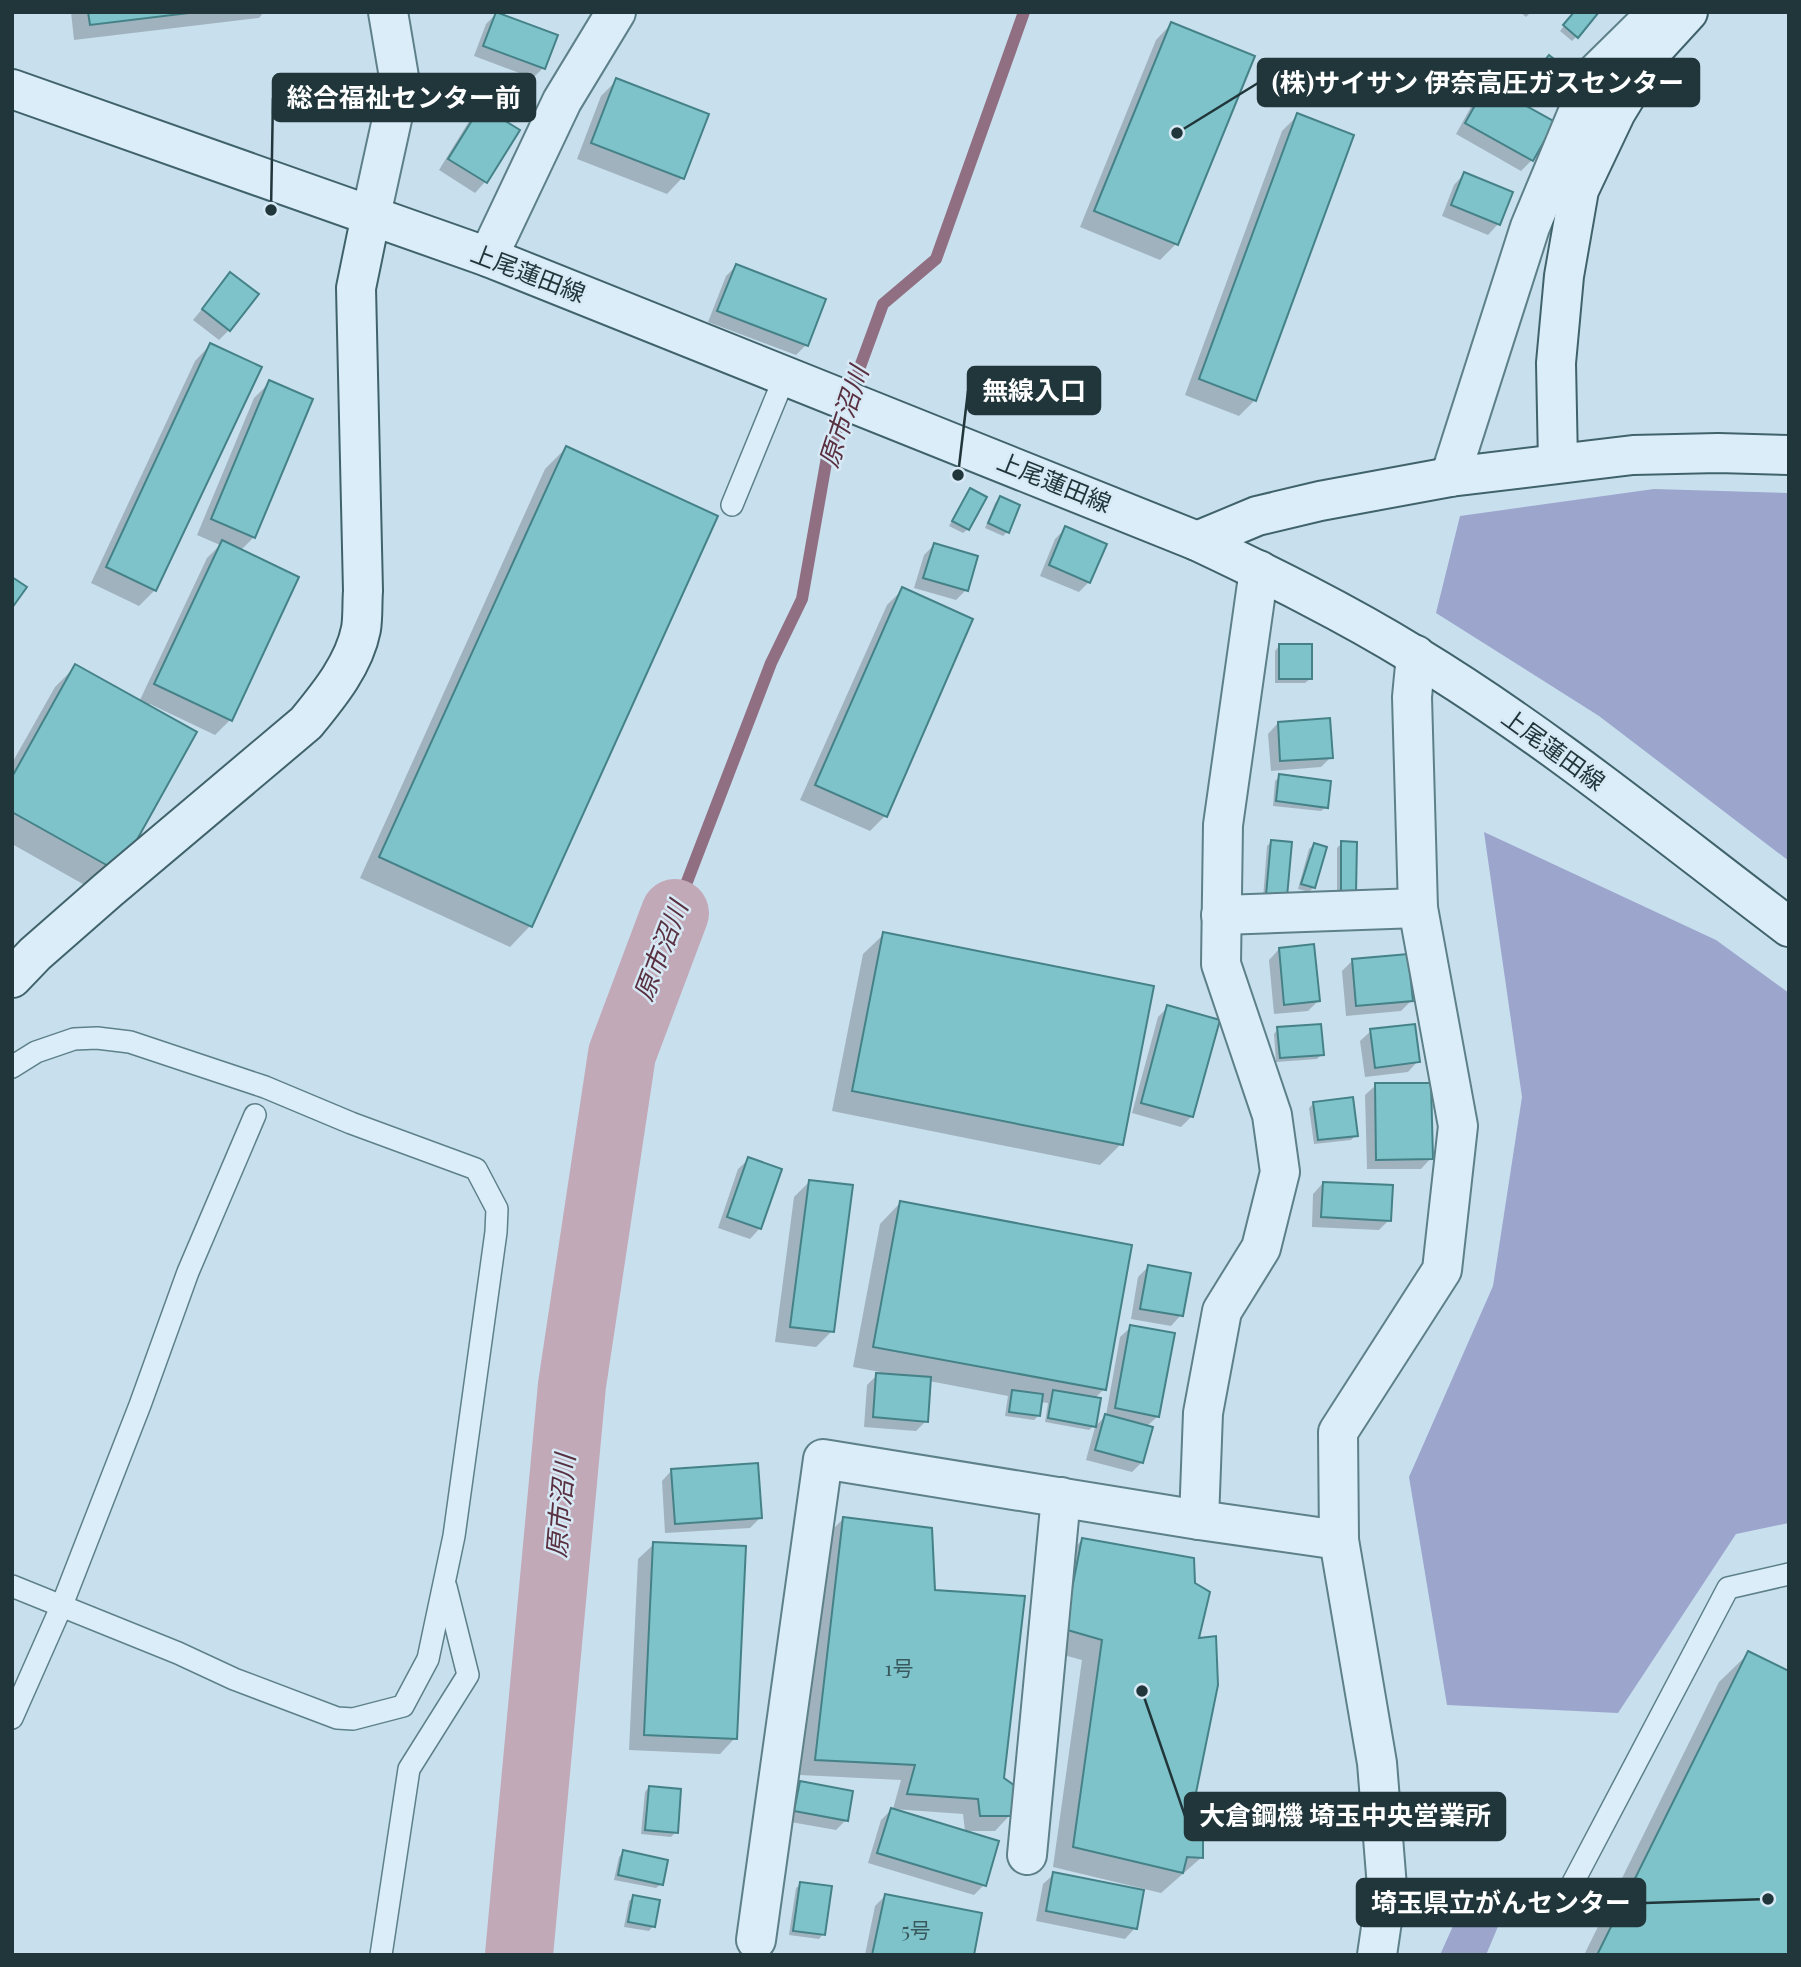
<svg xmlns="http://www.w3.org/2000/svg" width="1801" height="1967" font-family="'Playfair Display','Noto Sans JP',serif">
  <rect width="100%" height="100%" fill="#c8dfee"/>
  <g fill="#9ca5cc">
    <path d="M1654,489L1789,493V861L1599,716L1436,613L1460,516Z"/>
    <path d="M1484,832L1716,940L1789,993V1523L1736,1534L1618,1713L1447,1705L1409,1477L1493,1286L1522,1097Z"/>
    <path d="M1515,1886L1486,1955H1440L1457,1917Z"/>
  </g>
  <g fill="#0003">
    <path d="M71,12H264L259,18L74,40Z"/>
    <path d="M1520,12H1531L1526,17Z"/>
    <path d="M1575,12L1577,36L1572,41L1560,31Z"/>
    <path d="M496,14L543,68L533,78L474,56L486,24Z"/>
    <path d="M1171,24L1176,244L1160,260L1080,227L1156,40Z"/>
    <path d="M617,80L682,178L667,194L577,159L601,96Z"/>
    <path d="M1487,86L1552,123L1532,160L1521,171L1456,134L1477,96Z"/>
    <path d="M481,108L518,130L485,182L475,193L439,170L471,118Z"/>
    <path d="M1298,115L1255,400L1239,416L1185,395L1282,131Z"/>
    <path d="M1464,174L1511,193L1498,224L1488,235L1442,216L1454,185Z"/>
    <path d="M736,266L806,345L796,355L708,322L726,276Z"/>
    <path d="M231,274L229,330L219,340L193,320Z"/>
    <path d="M210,345L155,590L139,606L91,583L195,361Z"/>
    <path d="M269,383L254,537L240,551L230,720L215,735L150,704L149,707L194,733L97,892L12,844V763L55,687L76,666L139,702L207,558L220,545L197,535L254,398Z"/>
    <path d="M566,448L716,517L530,926L510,947L360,878L545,469Z"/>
    <path d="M970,490L968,529L963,533L949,526Z"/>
    <path d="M1000,498L1007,532L1003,536L985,528L995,503Z"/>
    <path d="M1065,529L1089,582L1079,592L1040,576L1055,539Z"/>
    <path d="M934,545L966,590L956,600L914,588L924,555Z"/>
    <path d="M902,590L885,816L870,831L800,800L887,605Z"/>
    <path d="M1279,646L1310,679L1305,683H1275V651Z"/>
    <path d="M1278,723L1331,757L1321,767L1271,771L1268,734Z"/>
    <path d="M1280,776L1326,807L1321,811L1273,806L1275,781Z"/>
    <path d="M1272,841L1286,896L1263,899L1267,846Z"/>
    <path d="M1342,843L1354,892L1337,897V848Z"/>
    <path d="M1314,845V887L1309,892L1298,889L1309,849Z"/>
    <path d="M884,934L1121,1144L1100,1165L832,1111L863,954Z"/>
    <path d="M1279,949L1318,1001L1308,1011L1274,1014L1269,960Z"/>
    <path d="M1352,961L1411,1001L1401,1011L1346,1016L1342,971Z"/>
    <path d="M1168,1007L1192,1116L1181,1127L1132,1113L1158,1017Z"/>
    <path d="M1278,1029L1322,1054L1317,1059L1276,1062L1274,1034Z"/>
    <path d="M1371,1031L1418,1061L1408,1072L1365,1077L1360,1041Z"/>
    <path d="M1376,1085L1431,1158L1421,1169H1367L1365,1095Z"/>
    <path d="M1313,1104L1356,1135L1351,1140L1314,1144L1309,1108Z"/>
    <path d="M749,1159L760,1228L750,1239L718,1228L738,1169Z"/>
    <path d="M810,1181L832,1331L816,1347L775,1342L794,1197Z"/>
    <path d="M1323,1183L1389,1220L1379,1230L1312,1227L1313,1194Z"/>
    <path d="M900,1203L1104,1389L1094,1399V1426L1089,1430L1045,1422L1048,1403L1040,1402L1039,1415L1034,1420L1005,1416L1008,1396L929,1381L926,1421L916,1431L864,1427L867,1385L880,1372L853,1367L880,1224Z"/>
    <path d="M1149,1266L1181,1315L1171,1326L1131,1319L1138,1277Z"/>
    <path d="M1131,1327L1158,1416L1146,1427L1142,1462L1132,1472L1086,1460L1095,1427L1106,1415L1120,1337Z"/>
    <path d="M672,1470L760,1518L750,1528L665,1533L662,1481Z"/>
    <path d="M843,1519L933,1592L1002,1779L1010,1815L995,1831H965L963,1814L893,1809L901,1780L800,1775L828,1534Z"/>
    <path d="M1082,1540L1187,1829L1202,1857L1161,1893L1053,1867L1082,1660L1045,1650L1062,1560Z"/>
    <path d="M654,1544L735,1738L720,1754L629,1750L638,1559Z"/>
    <path d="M1749,1653L1789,1955H1584L1719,1682Z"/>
    <path d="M801,1783L846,1820L836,1830L785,1821L790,1794Z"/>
    <path d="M649,1787L676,1832L671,1837L641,1834L645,1792Z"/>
    <path d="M891,1810L984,1885L974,1895L868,1863L881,1820Z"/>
    <path d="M624,1852L661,1884L656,1888L614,1880L619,1857Z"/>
    <path d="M1054,1874L1135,1928L1125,1939L1036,1921L1043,1884Z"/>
    <path d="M801,1884L823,1934L819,1939L789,1935L796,1888Z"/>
    <path d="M885,1896L972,1955H865L875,1906Z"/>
    <path d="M634,1897L653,1926L649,1931L624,1927L629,1901Z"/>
  </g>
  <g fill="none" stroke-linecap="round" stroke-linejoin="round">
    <path stroke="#906f82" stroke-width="12" d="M675,913L771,663L802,599L827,457L883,304L936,259L1024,12"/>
    <path stroke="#c2a9b8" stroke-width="68" d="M519,1955L572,1385L622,1054L675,913"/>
  </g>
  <g fill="#7fc3ca" stroke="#448288" stroke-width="2">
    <path d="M88,12H197L90,25Z"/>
    <path d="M496,12L558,35L545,69L483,46Z"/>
    <path d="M1574,12H1599L1578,38L1563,25Z"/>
    <path d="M1171,22L1255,56L1178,245L1094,211Z"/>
    <path d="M1549,55L1572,73L1554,96L1531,78Z"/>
    <path d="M616,78L709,114L684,179L591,143Z"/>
    <path d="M1487,84L1555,122L1533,161L1465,123Z"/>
    <path d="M481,106L520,130L487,183L448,159Z"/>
    <path d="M1297,113L1354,135L1256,401L1199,379Z"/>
    <path d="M1464,172L1513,192L1500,225L1451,205Z"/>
    <path d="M736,264L826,299L808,346L717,311Z"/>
    <path d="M230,272L259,294L230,331L202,309Z"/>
    <path d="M210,343L262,367L156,591L106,567Z"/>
    <path d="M269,380L313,399L255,538L211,519Z"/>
    <path d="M566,446L718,516L532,927L379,857Z"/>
    <path d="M970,488L987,497L969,530L952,521Z"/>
    <path d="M1000,496L1020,505L1009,533L988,523Z"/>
    <path d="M1065,526L1107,544L1090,583L1049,565Z"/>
    <path d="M222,540L299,577L232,721L154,684Z"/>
    <path d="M934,543L978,556L968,591L923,578Z"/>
    <path d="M12,577L27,587L12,608Z"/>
    <path d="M902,587L973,619L887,817L815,785Z"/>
    <rect x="1279" y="644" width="33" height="35"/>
    <path d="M75,664L197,732L119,872L12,812V777Z"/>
    <path d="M1330,718L1333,758L1280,761L1278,722Z"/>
    <path d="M1279,774L1331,781L1328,808L1276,801Z"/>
    <path d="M1271,840L1292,842L1287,897L1266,895Z"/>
    <path d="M1341,841L1357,842L1356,893H1341Z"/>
    <path d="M1314,843L1327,847L1315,888L1301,884Z"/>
    <path d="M883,932L1154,986L1123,1145L852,1091Z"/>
    <path d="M1314,944L1320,1001L1284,1005L1279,948Z"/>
    <path d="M1408,954L1413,1001L1356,1006L1352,959Z"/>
    <path d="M1167,1005L1220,1020L1193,1117L1141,1103Z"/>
    <path d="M1321,1024L1324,1055L1280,1058L1277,1027Z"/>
    <path d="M1415,1024L1420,1062L1375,1068L1370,1029Z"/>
    <path d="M1375,1083H1431L1433,1159L1376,1160Z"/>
    <path d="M1353,1097L1358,1136L1318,1140L1313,1102Z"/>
    <path d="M748,1157L782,1169L761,1229L727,1217Z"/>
    <path d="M809,1180L853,1185L834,1332L790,1327Z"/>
    <path d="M1323,1182L1393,1185L1391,1221L1321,1217Z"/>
    <path d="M900,1201L1132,1245L1106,1390L873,1347Z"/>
    <path d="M1148,1265L1191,1273L1183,1316L1140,1309Z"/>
    <path d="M1130,1325L1175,1333L1159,1417L1115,1408Z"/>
    <path d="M876,1373L931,1377L928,1422L873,1417Z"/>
    <path d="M1012,1390L1043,1394L1040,1416L1009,1412Z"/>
    <path d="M1053,1390L1101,1398L1096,1427L1048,1418Z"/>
    <path d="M1105,1414L1153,1427L1143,1463L1095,1450Z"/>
    <path d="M758,1463L762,1518L675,1524L671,1469Z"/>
    <path d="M843,1517L932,1528L935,1590L1025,1596L1004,1778L1018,1788L1012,1816H980L978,1799L907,1794L915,1765L815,1760Z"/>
    <path d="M1082,1538L1194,1558L1195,1583L1210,1592L1199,1638L1216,1636L1218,1685L1189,1827L1203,1831V1858L1187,1857L1183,1873L1073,1847L1102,1640L1064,1629Z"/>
    <path d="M653,1542L746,1546L737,1739L644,1735Z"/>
    <path d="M1748,1651L1789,1671V1955H1597Z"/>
    <path d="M800,1781L853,1791L848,1821L794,1811Z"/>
    <path d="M649,1786L681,1789L678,1833L645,1830Z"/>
    <path d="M891,1808L999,1841L986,1886L877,1853Z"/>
    <path d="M623,1850L668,1860L663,1885L618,1875Z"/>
    <path d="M1053,1872L1144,1890L1137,1929L1046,1911Z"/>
    <path d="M800,1882L832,1886L825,1935L793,1931Z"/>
    <path d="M885,1894L982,1913L974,1955H872Z"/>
    <path d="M633,1895L660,1900L655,1927L628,1922Z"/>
  </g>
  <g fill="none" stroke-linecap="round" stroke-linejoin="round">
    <g stroke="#5d8089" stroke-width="24">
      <g id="lane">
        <path d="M732,505L785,376"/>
        <path d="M12,1067L36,1052L74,1039L97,1038L130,1042L265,1087L351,1123L476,1169L497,1209L496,1232L454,1536L428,1659L403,1706L353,1719L337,1718L234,1679L178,1653L12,1586"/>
        <path d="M12,1718L62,1605L140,1405L188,1272L255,1115"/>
        <path d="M1568,1892L1728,1588L1789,1574"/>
        <path d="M381,1955L409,1769L468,1675L446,1587"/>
      </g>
    </g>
    <g stroke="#5d8089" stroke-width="42">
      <g id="street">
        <path d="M371,215L400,83L388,12"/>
        <path d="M488,257L562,101L616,12"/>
        <path d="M1450,477L1530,227L1593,76L1658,12"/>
        <path d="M1259,570L1223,825L1221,964L1272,1115L1280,1172L1261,1248L1222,1311L1203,1413L1199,1520L1339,1540"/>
        <path d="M1221,915L1418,908"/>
        <path d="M1027,1855L1061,1497"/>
        <path d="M756,1940L823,1459L1199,1520"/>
        <path d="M1377,1955L1387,1887L1377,1763L1339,1540L1338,1432L1442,1270L1458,1126L1418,908L1412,697L1416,655"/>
      </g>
    </g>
    <g stroke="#40636b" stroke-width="42">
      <g id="secondary">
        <path d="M12,89L488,257L1197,541C1271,576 1344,612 1414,655C1546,735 1666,834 1789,927"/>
        <path d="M1558,463L1556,363L1564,276L1579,190L1616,112L1655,48L1688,12"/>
        <path d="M1197,541L1257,516L1320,501L1450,477L1633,455L1718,453L1789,455"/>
        <path d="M12,978L35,954L108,890L306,723C328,696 354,665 361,629C363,617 362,603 363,591L356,288L371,215"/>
      </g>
    </g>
    <use href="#lane" stroke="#dbedf8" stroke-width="21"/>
    <use href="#street" stroke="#dbedf8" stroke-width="38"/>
    <use href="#secondary" stroke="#dbedf8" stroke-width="38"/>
  </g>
  <g text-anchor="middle" stroke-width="5" stroke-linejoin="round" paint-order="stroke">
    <g font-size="21" fill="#38595e">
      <text x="899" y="1676">1号</text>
      <text x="916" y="1938">5号</text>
    </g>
    <g font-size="24" fill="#20363a" stroke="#d7e9f5">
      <text transform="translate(528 274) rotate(21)" y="8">上尾蓮田線</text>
      <text transform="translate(1054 483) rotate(22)" y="8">上尾蓮田線</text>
      <text transform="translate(1553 750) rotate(36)" y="8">上尾蓮田線</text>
    </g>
    <g font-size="26" font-style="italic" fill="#593040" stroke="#d7e9f5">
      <text transform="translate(844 417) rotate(-72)" y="9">原市沼川</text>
      <text transform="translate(661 951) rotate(-69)" y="9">原市沼川</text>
      <text transform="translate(561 1506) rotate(-85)" y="9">原市沼川</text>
    </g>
  </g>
  <path fill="none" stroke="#20363a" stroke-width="2.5" d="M1177 133L1258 83M271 210L273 98M958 475L968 391M1142 1691L1185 1816M1768 1899L1645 1903"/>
  <g fill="#20363a" stroke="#d7e9f5" stroke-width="2.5">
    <circle cx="1177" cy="133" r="7"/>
    <circle cx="271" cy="210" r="7"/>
    <circle cx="958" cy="475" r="7"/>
    <circle cx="1142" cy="1691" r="7"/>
    <circle cx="1768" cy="1899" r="7"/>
  </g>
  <g fill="#20363a" stroke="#20363a" stroke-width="2.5">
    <rect x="1258" y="59" width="441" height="47" rx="7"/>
    <rect x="273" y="74" width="262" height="47" rx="7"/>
    <rect x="968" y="367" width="132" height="47" rx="7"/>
    <rect x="1185" y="1793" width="320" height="47" rx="7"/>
    <rect x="1357" y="1879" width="288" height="47" rx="7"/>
  </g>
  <g font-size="26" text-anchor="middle" font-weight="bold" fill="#fff">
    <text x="1478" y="92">(株)サイサン 伊奈高圧ガスセンター</text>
    <text x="404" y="107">総合福祉センター前</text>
    <text x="1034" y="400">無線入口</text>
    <text x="1345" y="1825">大倉鋼機 埼玉中央営業所</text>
    <text x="1501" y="1912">埼玉県立がんセンター</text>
  </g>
  <rect width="1801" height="1967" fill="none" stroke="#20363a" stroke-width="28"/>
</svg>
